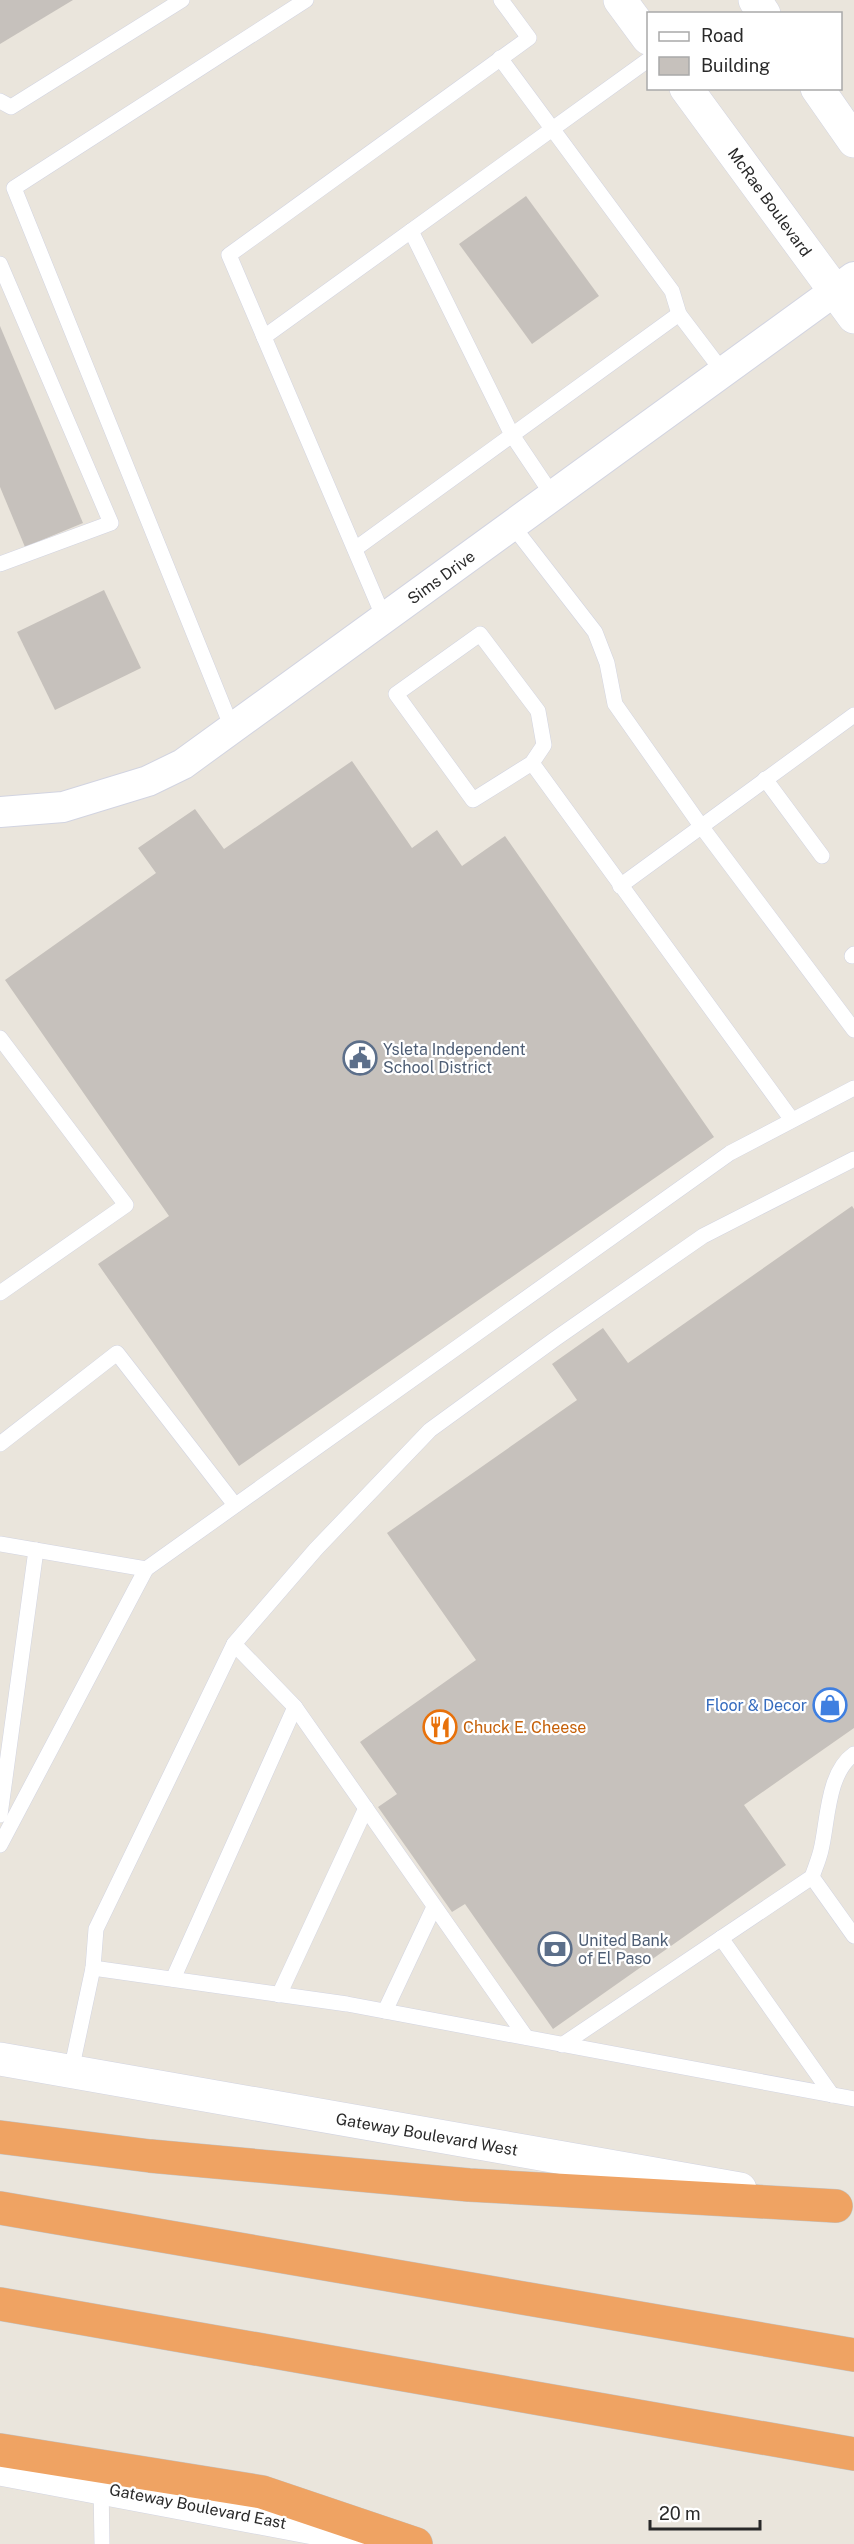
<svg xmlns="http://www.w3.org/2000/svg" width="854" height="2544" font-family="'Public Sans',sans-serif">
  <rect width="100%" height="100%" fill="#eae5dc"/>
  <g fill="#c6c1bc">
    <path d="M0,0H73L0,44Z"/>
    <path d="M526,196L599,296L532,344L459,244Z"/>
    <path d="M0,326L83,523L25,547L0,487Z"/>
    <path d="M104,590L141,668L55,710L17,632Z"/>
    <path d="M352,761L412,848L437,830L462,866L505,836L714,1137L239,1466L98,1264L169,1216L5,980L156,873L138,848L195,809L224,849Z"/>
    <path d="M852,1206L854,1209V1728L744,1805L786,1865L553,2029L465,1904L452,1912L378,1807L397,1794L360,1742L476,1660L387,1533L577,1400L552,1364L603,1328L628,1363Z"/>
  </g>
  <g fill="none" stroke-linecap="round" stroke-linejoin="round">
    <g stroke="#d2d4e1" stroke-width="16">
      <g id="service">
        <path d="M500,58L672,291L679,314L723,372"/>
        <path d="M0,101L11,107L182,0"/>
        <path d="M411,231L512,435L553,496"/>
        <path d="M0,264L111,523L0,564"/>
        <path d="M264,337L648,60"/>
        <path d="M512,525L595,632L607,663L615,704L701,826L854,1030"/>
        <path d="M355,549L679,314"/>
        <path d="M384,618L229,255L529,38L501,0"/>
        <path d="M232,728L14,188L306,0"/>
        <path d="M532,763L473,800L396,694L480,634L538,711L544,745L532,763L792,1120"/>
        <path d="M765,779L822,856"/>
        <path d="M620,886L854,715"/>
        <path d="M852,956L854,954"/>
        <path d="M0,1038L126,1205L0,1293"/>
        <path d="M0,1444L117,1353L235,1505"/>
        <path d="M0,1544L146,1569L730,1153L854,1088"/>
        <path d="M234,1644L316,1549L430,1430L555,1339L703,1236L854,1159"/>
        <path d="M0,1815L36,1550"/>
        <path d="M0,1845L146,1569"/>
        <path d="M812,1877L854,1936"/>
        <path d="M721,1938L832,2095"/>
        <path d="M93,1968L96,1929L234,1644L295,1707L526,2037"/>
        <path d="M173,1979L295,1707"/>
        <path d="M279,1995L366,1808"/>
        <path d="M385,2011L434,1907"/>
        <path d="M562,2045L812,1877C815,1868 819,1859 821,1850C828,1821 827,1773 854,1754"/>
        <path d="M71,2071L93,1968L347,2004L854,2099"/>
        <path d="M101,2485L102,2544"/>
      </g>
    </g>
    <g stroke="#d2d4e1" stroke-width="32">
      <path id="minor" d="M0,812L63,807L148,781L183,764L854,277"/>
    </g>
    <g stroke="#d2d4e1" stroke-width="34">
      <g id="secondary">
        <path d="M620,0L648,38"/>
        <path d="M755,0L764,14"/>
        <path d="M686,88L854,317"/>
        <path d="M817,88L854,141"/>
        <path d="M0,2059L740,2189"/>
        <path d="M0,2469L367,2538"/>
      </g>
    </g>
    <g stroke="#c3c3c3" stroke-width="34">
      <g id="motorway">
        <path d="M0,2137L150,2156L469,2185L836,2206"/>
        <path d="M0,2208L854,2355"/>
        <path d="M0,2304L854,2454"/>
        <path d="M0,2450L262,2492L416,2544"/>
      </g>
    </g>
    <use href="#service" stroke="#fff" stroke-width="15"/>
    <use href="#minor" stroke="#fff" stroke-width="30"/>
    <use href="#secondary" stroke="#fff" stroke-width="33"/>
    <use href="#motorway" stroke="#efa363" stroke-width="33"/>
  </g>
  <defs>
    <g id="civic-ring" transform="scale(1.725)"><circle r="9.5" fill="#fff" stroke="#5c6f8a" stroke-width="1.5"/><path d="M-.6-6.5H3V-4.5H.6V-3L4-1V1h2V6H-6V1h2V-1L-.6-3ZM-1.2 2.5V6h2.4V2.5Z" fill="#5c6f8a"/></g>
    <g id="shop-ring" transform="scale(1.725)"><circle r="9.5" fill="#fff" stroke="#3f7fe0" stroke-width="1.5"/><path d="M-5-2.5h2.3a2.7 3.5 0 0 1 5.4 0H5L5.5 6h-11ZM-1.5-2.5h3a1.5 2.3 0 0 0-3 0Z" fill="#3f7fe0"/></g>
    <g id="restaurant-ring" transform="scale(1.725)"><circle r="9.5" fill="#fff" stroke="#e8710a" stroke-width="1.5"/><path d="M-5-6h1v4h1v-4h1v4h1v-4h1v5L-1.5 .5V6h-2V.5L-5-1ZM5-6V6H3V1.5H1.5Q1.5-4 5-6Z" fill="#e8710a"/></g>
    <g id="bank-ring" transform="scale(1.725)"><circle r="9.5" fill="#fff" stroke="#5c6f8a" stroke-width="1.5"/><path d="M-6-4H6V4H-6ZM0-2.3a2.3 2.3 0 1 0 0 4.6a2.3 2.3 0 1 0 0-4.6Z" fill="#5c6f8a"/></g>
  </defs>
  <g fill-rule="evenodd">
    <use href="#civic-ring" x="360" y="1058"/>
    <use href="#shop-ring" x="830" y="1705"/>
    <use href="#restaurant-ring" x="440" y="1727"/>
    <use href="#bank-ring" x="555" y="1949"/>
  </g>
  <g text-anchor="middle" stroke-width="4.5" stroke-linejoin="round" paint-order="stroke">
    <g font-size="16" fill="#292929" stroke="#fff">
      <text transform="translate(770 202) rotate(54)" y="6">McRae Boulevard</text>
      <text transform="translate(441 577) rotate(-36)" y="6">Sims Drive</text>
      <text transform="translate(427 2134) rotate(10)" y="6">Gateway Boulevard West</text>
      <text transform="translate(198 2506) rotate(11)" y="6">Gateway Boulevard East</text>
    </g>
    <g font-size="16" fill="#4e5e75" stroke="#fff" text-anchor="start">
      <text x="383" y="1055">Ysleta Independent<tspan x="383" dy="18">School District</tspan></text>
      <text x="578" y="1946">United Bank<tspan x="578" dy="18">of El Paso</tspan></text>
    </g>
    <g font-size="16" fill="#366cbe" stroke="#fff" text-anchor="end">
      <text x="807" y="1711">Floor &amp; Decor</text>
    </g>
    <g font-size="16" fill="#c56008" stroke="#fff" text-anchor="start">
      <text x="463" y="1733">Chuck E. Cheese</text>
    </g>
  </g>
  <rect x="647" y="12" width="195" height="78" fill="#ffffff" stroke="#a9a9a9" stroke-width="1.5"/>
  <rect x="659" y="32" width="30" height="9" fill="#ffffff" stroke="#a9a9a9" stroke-width="1.5"/>
  <text x="701" y="42" font-size="18" fill="#292929">Road</text>
  <rect x="659" y="57" width="30" height="18" fill="#c6c1bc" stroke="#a9a9a9" stroke-width="1.5"/>
  <text x="701" y="72" font-size="18" fill="#292929">Building</text>
  <path d="M650 2520v9h110v-9" fill="none" stroke="#292929" stroke-width="3"/>
  <text x="659" y="2520" font-size="18" fill="#292929" stroke="#ffffff" stroke-width="4.5" paint-order="stroke">20 m</text>
</svg>
